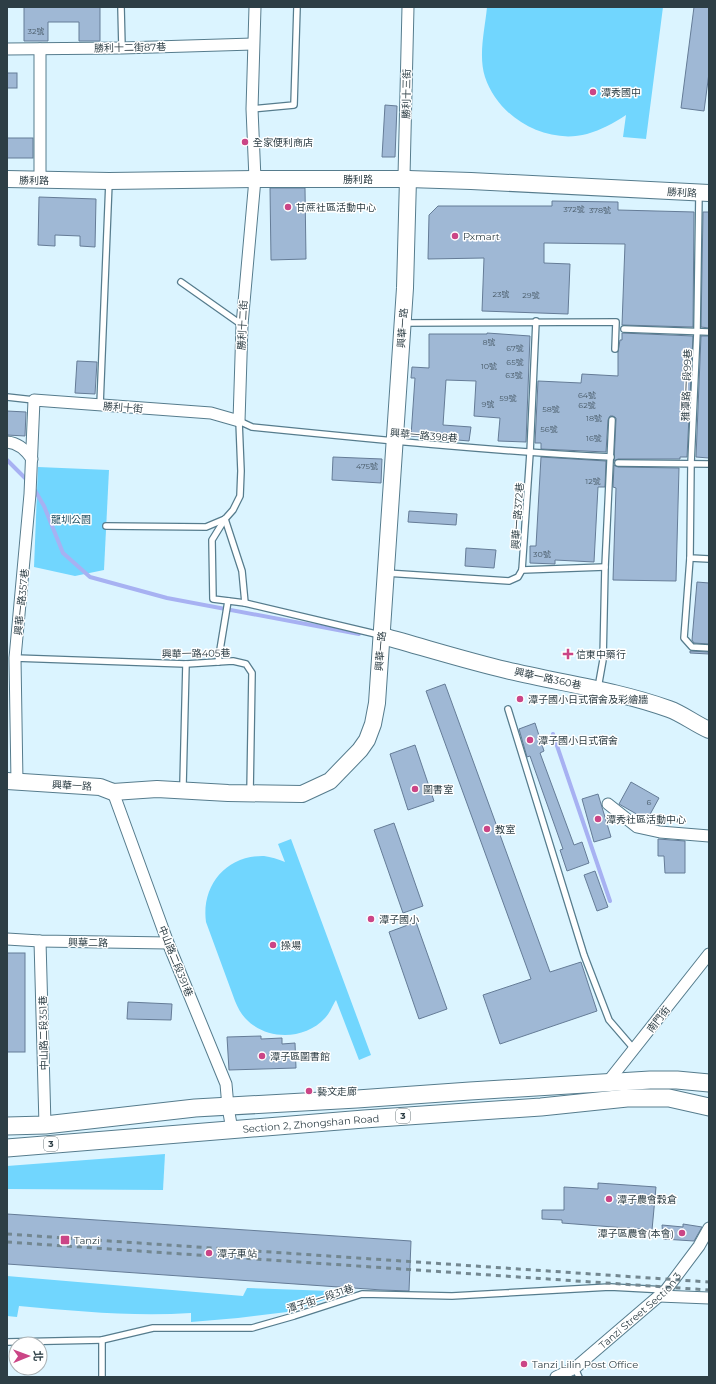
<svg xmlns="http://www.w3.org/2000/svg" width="716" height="1384" font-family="Montserrat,'Noto Sans TC',sans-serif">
  <rect width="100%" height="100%" fill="#dbf4ff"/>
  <g fill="#71d6fe">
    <path d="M487,7H663L646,139L623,137L626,115C614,123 601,130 587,134C545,145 498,117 485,77C478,55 485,29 487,7Z"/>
    <path d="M38,467L109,470L104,570L75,576L34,567Z"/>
    <path d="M291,839L371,1055L359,1060L336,1000C332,1006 330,1013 325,1018C305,1040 267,1041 246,1019C241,1014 238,1008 235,1001L206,922C201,886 226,855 264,856C271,857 278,859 285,862L278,844Z"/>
    <path d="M165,1154L163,1190L7,1189V1166Z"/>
    <path d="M7,1276L243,1296L247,1288L331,1291L330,1298L287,1312L238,1318L191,1322V1313C133,1317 76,1311 19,1306L17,1317L7,1316Z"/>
  </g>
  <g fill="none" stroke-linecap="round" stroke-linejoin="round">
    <g stroke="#a7b1f2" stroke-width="4">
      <path d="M7,460L29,482"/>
      <path d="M33,487L44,506L63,553L90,577L167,598L359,634"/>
      <path d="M553,734L610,901"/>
    </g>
  </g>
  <g fill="#9fb8d5" stroke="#657c97">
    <path d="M24,7H100V41H79V22H48V41H24Z"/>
    <path d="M694,7H709V73L704,111L681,108Z"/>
    <rect x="7" y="73" width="10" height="15"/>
    <path d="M385,105L397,106L395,157H382Z"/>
    <rect x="7" y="138" width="26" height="20"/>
    <path d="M270,188H305L306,259L271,260Z"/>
    <path d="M39,197L96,199L95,247L80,246V236L55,235V246L38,245Z"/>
    <path d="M552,201L618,202V210L694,212L693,327L622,325L625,244L544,243V263L570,264L568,314L482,311L484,258L428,259L429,215L438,206H552Z"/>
    <path d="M703,212H709V328L701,327Z"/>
    <path d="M487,333L530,336L526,442L498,441L500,418L474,416L476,381L446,380L443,425L471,427L469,441L411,436L415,378H411L412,367L429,368V334H487Z"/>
    <path d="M622,333L693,336L687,457H680V459H618L614,461L616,420V418L613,416H610L608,420L606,452L541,449V443H535L538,381L581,383L582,374L618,376V352L620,340H622Z"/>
    <path d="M701,336H709V458L696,457Z"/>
    <path d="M77,361L97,362L95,394L75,393Z"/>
    <path d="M7,411L26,412L25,436L7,435Z"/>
    <path d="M333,457L382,459L381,483L332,480Z"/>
    <path d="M541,457L606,461L605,487H598L594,562L555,560V564L530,563V546H536Z"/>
    <path d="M614,465L618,467L679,468L676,581L613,580L616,488L613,487Z"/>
    <path d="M409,511L457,514L456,525L408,522Z"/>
    <path d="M466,548L496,550L494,568L465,566Z"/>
    <path d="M697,582L709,583V644L694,643L692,640Z"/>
    <path d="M690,651L709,652V654L690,653Z"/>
    <path d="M445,684L550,972L581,962L597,1011L500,1044L483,995L531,979L426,691Z"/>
    <path d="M535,723L544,751L540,753L574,845L582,842L589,863L567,871L560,850L563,849L530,756L527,757L519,729Z"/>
    <path d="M415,745L434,801L408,810L390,754Z"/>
    <path d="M631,782L659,798L647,820L619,804Z"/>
    <path d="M598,794L611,837L594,842L582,799Z"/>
    <path d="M394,823L423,906L403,913L374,830Z"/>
    <path d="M658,839L685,841V873H665L664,856H658Z"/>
    <path d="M595,871L608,907L597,911L584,875Z"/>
    <path d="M416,922L447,1009L419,1019L389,932Z"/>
    <rect x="7" y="953" width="18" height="99"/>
    <path d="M128,1002L172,1004L171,1020L127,1019Z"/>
    <path d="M261,1036V1039L282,1038V1044L295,1043L296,1068L229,1070L227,1037Z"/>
    <path d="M598,1183L656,1187L652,1230L562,1223V1220L542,1219V1210H564V1187L598,1189Z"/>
    <path d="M7,1214L411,1241L409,1291L382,1290L7,1264Z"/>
    <path d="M683,1224L702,1227L694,1241L663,1239L662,1225L683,1227Z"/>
  </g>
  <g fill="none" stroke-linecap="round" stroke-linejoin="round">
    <g stroke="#567c8d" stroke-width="8">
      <g id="lane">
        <path d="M121,7L122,48"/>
        <path d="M252,109L294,105L297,7"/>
        <path d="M699,194L697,332L691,463L690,558L709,559"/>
        <path d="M181,282L242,325"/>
        <path d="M404,323L616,322L615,349"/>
        <path d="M624,329L709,332"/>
        <path d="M7,397L34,400"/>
        <path d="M100,405L109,182"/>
        <path d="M618,463L709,464"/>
        <path d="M225,519L212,540L213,599L245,603L380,635"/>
        <path d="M225,519L242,571L245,603"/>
        <path d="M106,526L206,527L225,519L233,510L240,496L241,471L239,421L252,427C371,439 491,451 611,457"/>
        <path d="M690,558L684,638L692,647L709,648"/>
        <path d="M522,570L605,567"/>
        <path d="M386,573L509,581L518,577L522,570L530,453L536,321"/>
        <path d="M15,658L186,664L233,661L246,664L252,673L250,793"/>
        <path d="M218,662L228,601"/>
        <path d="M598,688L603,660L605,567L612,420"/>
        <path d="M508,709L584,955L609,1020L634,1049"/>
        <path d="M183,785L186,664"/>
        <path d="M7,1342L102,1340L153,1328H252L294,1316L362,1294L452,1296L610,1287L666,1290"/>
        <path d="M575,1368L579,1377"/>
        <path d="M102,1377V1340"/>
      </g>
    </g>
    <g stroke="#567c8d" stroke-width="13">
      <g id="street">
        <path d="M7,49L122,48L253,44"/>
        <path d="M408,179L404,176L408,7"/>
        <path d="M40,180V49"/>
        <path d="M7,442C19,443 26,450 32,459"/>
        <path d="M17,782L15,658L30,494L34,400L211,413L239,421L242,325L255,179L252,109L255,7"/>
        <path d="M113,792L168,943L226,1084L228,1107L232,1130"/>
        <path d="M608,804L637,827L660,832L709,836"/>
        <path d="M7,939L40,941L168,943"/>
        <path d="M40,941L45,1125"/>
        <path d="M607,1083L709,954"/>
        <path d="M659,1296L709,1298"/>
        <path id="s1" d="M556,1377L575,1368L666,1290L699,1246L709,1228"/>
      </g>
    </g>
    <g stroke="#567c8d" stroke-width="18">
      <g id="secondary">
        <path d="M7,179L109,181L255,179H408L471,181L709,193"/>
        <path d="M382,636C423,647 464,660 506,670C560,683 616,690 669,709C683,714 695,724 709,730"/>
        <path d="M7,781L100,787L113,792L157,789L228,793L302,794L330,781L360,750L367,740L373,724L377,703L405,288L408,179"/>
      </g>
    </g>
    <g stroke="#567c8d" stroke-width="19">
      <g id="primary">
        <path d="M7,1126L45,1125L195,1108L357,1099L470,1091L650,1080H677L709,1083"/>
        <path id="s2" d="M7,1148L364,1119L541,1107L627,1098H669L709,1107"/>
      </g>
    </g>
    <use href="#lane" stroke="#fff" stroke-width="5.5"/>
    <use href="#street" stroke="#fff" stroke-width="11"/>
    <use href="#secondary" stroke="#fff" stroke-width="16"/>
    <use href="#primary" stroke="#fff" stroke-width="17"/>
    <g stroke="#738790" stroke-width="3" stroke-dasharray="5 5" stroke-linecap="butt">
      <path d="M7,1234L709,1282"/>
      <path d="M7,1242L709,1290"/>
    </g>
  </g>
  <g fill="#cb4586" stroke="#fff" stroke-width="1.5">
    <circle cx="593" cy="92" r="4"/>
    <circle cx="245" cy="142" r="4"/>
    <circle cx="288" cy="207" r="4"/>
    <circle cx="455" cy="236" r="4"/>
    <path d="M566 648h4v4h4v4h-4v4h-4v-4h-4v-4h4z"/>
    <circle cx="520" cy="699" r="4"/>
    <circle cx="530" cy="740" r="4"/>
    <circle cx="415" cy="789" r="4"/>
    <circle cx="598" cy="819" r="4"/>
    <circle cx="487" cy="829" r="4"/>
    <circle cx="371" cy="919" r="4"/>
    <circle cx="273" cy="945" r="4"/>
    <circle cx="262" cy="1056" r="4"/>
    <circle cx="309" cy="1091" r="4"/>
    <circle cx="609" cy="1199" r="4"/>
    <circle cx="682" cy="1233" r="4"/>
    <rect x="60" y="1235" width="10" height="10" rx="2"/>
    <circle cx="209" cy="1253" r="4"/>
    <circle cx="524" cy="1364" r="4"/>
  </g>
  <g text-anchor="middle" stroke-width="3" stroke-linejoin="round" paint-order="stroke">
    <g font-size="8" fill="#4a5c69">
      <text x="36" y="34">32號</text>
      <text x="574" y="212">372號</text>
      <text x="600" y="213">378號</text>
      <text x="501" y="297">23號</text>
      <text x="531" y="298">29號</text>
      <text x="489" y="345">8號</text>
      <text x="515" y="351">67號</text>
      <text x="515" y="365">65號</text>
      <text x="489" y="369">10號</text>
      <text x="514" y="378">63號</text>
      <text x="587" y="398">64號</text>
      <text x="508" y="401">59號</text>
      <text x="488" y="407">9號</text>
      <text x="587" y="408">62號</text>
      <text x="551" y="412">58號</text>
      <text x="594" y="421">18號</text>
      <text x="549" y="432">56號</text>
      <text x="594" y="441">16號</text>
      <text x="367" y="469">475號</text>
      <text x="593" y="484">12號</text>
      <text x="542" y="557">30號</text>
      <text x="649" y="805">6</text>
    </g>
    <g fill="#fff" stroke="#6c787d" stroke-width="1">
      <rect x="396" y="1109" width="14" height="14" rx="3"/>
      <rect x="44" y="1137" width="14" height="14" rx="3"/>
    </g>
    <g font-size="9" font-weight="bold" fill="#2d3e45">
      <text x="403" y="1119">3</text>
      <text x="51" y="1147">3</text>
    </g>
    <g font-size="10" fill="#2d3e45" stroke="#fff">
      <text transform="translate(130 47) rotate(-1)" y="4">勝利十二街87巷</text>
      <text transform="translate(406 94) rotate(-89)" y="4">勝利十三街</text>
      <text x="358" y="183">勝利路</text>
      <text transform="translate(34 180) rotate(1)" y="4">勝利路</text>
      <text transform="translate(682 192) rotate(3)" y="4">勝利路</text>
      <text transform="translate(242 325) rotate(-87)" y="4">勝利十二街</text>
      <text transform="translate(402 328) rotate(-86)" y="4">興華一路</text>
      <text transform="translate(686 385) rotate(-88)" y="4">雅潭路一段99巷</text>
      <text transform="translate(123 407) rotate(4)" y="4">勝利十街</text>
      <text transform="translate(424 435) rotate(5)" y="4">興華一路398巷</text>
      <text transform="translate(517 516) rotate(-86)" y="4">興華一路372巷</text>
      <text transform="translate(21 602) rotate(-84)" y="4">興華一路357巷</text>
      <text transform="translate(380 651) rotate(-85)" y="4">興華一路</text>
      <text transform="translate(196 653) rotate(-1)" y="4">興華一路405巷</text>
      <text transform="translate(548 678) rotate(12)" y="4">興華一路360巷</text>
      <text transform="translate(72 785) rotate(3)" y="4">興華一路</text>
      <text transform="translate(88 942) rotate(1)" y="4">興華二路</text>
      <text transform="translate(176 961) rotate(68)" y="4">中山路二段391巷</text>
      <text transform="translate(658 1019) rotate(-52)" y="4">南門街</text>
      <text transform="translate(43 1033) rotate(-91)" y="4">中山路二段351巷</text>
      <text dy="4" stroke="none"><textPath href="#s2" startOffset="305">Section 2, Zhongshan Road</textPath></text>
      <text transform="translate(320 1298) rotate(-18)" y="4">潭子街一段31巷</text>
      <text dy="4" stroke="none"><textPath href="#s1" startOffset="108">Tanzi Street Section 3</textPath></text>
    </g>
    <g font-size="10" fill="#2d3e45" stroke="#fff" text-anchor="start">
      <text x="601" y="96">潭秀國中</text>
      <text x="253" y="146">全家便利商店</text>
      <text x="296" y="211">甘蔗社區活動中心</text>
      <text x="463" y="240">Pxmart</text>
      <text x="576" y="658">信東中藥行</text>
      <text x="528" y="703">潭子國小日式宿舍及彩繪牆</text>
      <text x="538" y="744">潭子國小日式宿舍</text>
      <text x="423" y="793">圖書室</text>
      <text x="606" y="823">潭秀社區活動中心</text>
      <text x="495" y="833">教室</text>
      <text x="379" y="923">潭子國小</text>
      <text x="281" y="949">操場</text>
      <text x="270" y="1060">潭子區圖書館</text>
      <text x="317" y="1095">藝文走廊</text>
      <text x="617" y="1203">潭子農會穀倉</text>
      <text x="674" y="1237" text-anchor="end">潭子區農會(本會)</text>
      <text x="74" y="1244">Tanzi</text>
      <text x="217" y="1257">潭子車站</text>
      <text x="532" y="1368">Tanzi Lilin Post Office</text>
    </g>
    <g font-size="10" fill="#1f4e60" stroke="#fff">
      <text x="71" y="523">龍圳公園</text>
    </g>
  </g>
  <rect width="716" height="1384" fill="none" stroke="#2d3e45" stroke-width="16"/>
  <g transform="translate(28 1356) rotate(89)"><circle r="19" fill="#ffffff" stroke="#abb2b5"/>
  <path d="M0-3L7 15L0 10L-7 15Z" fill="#cb4586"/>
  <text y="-6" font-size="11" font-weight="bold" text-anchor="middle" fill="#2d3e45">北</text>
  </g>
</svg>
